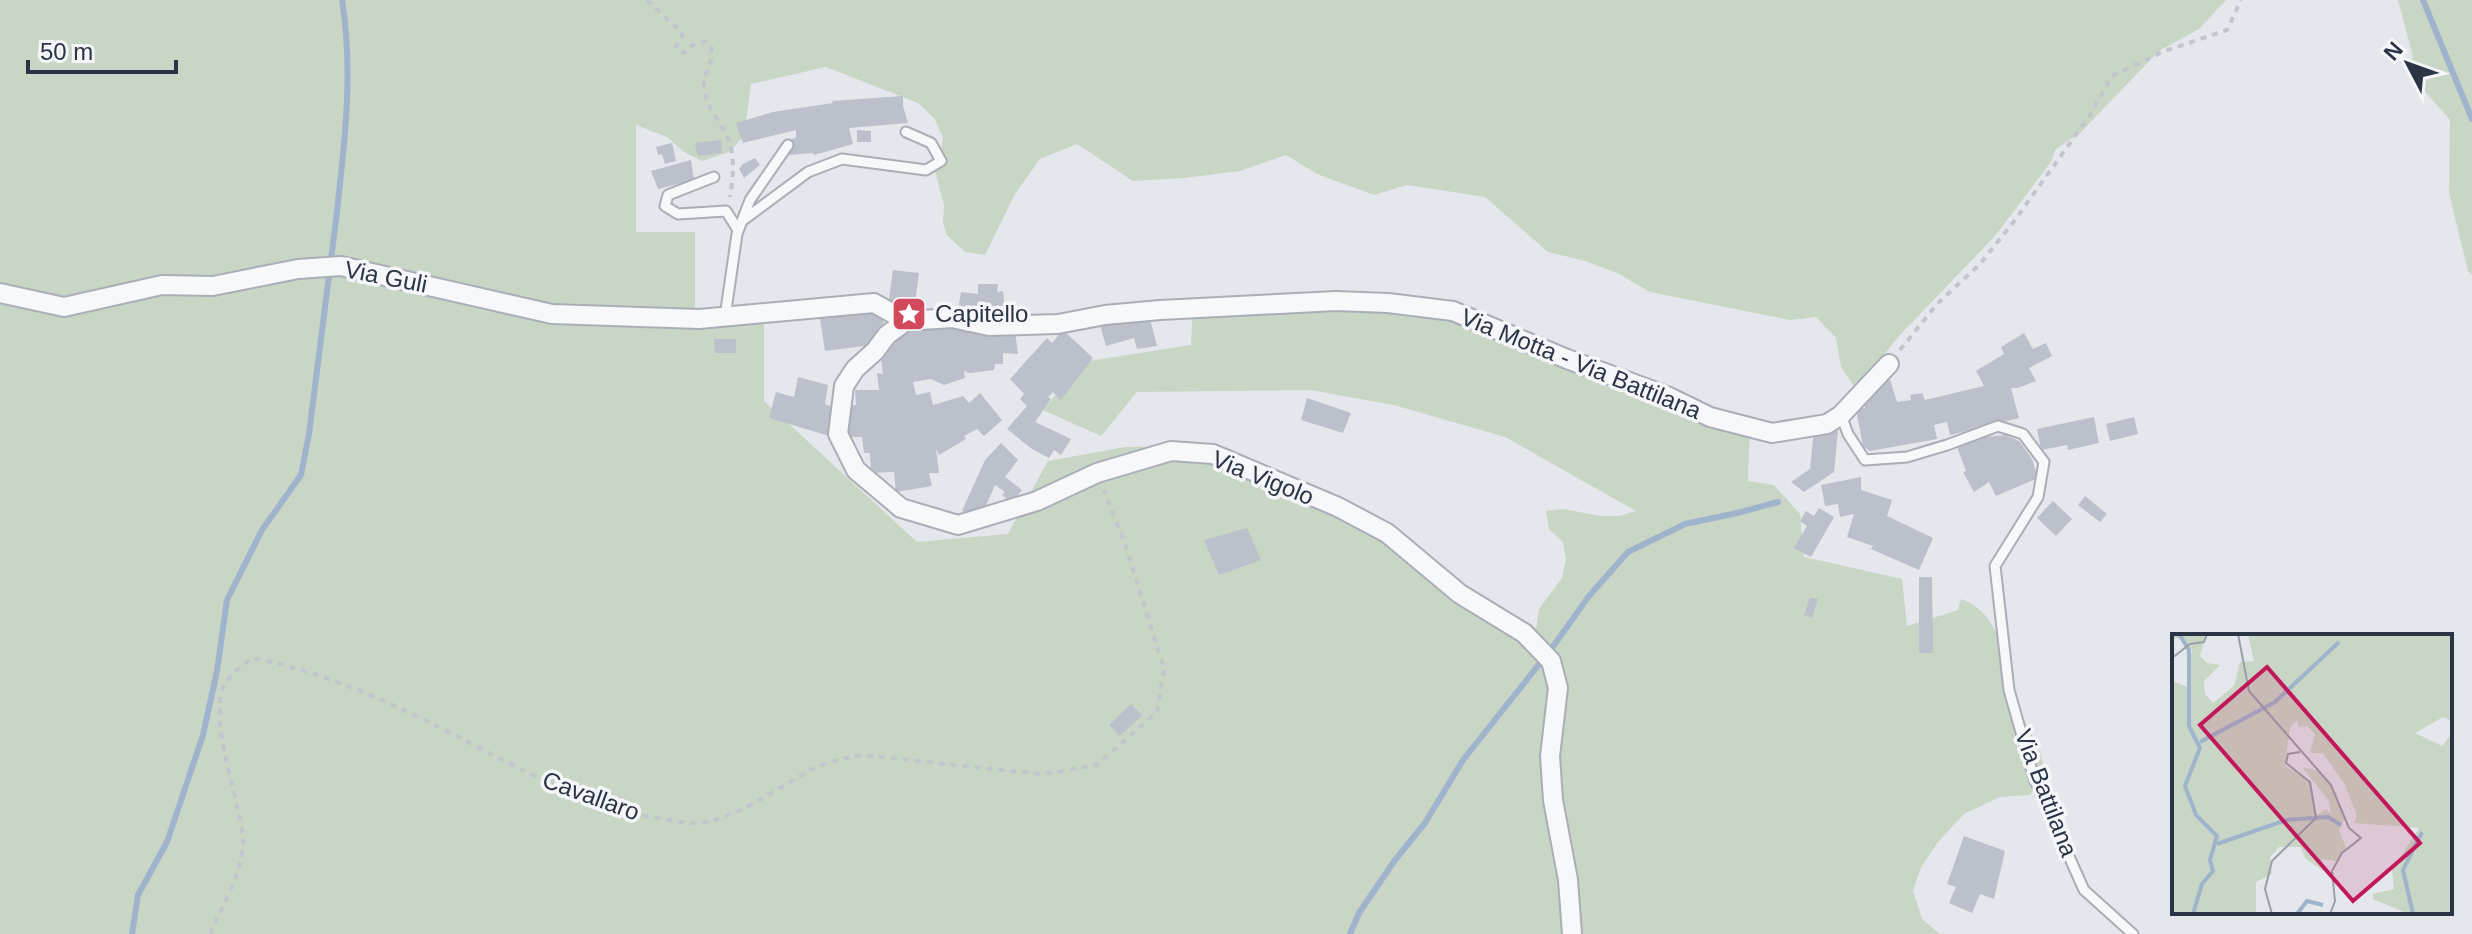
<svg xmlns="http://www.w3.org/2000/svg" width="2472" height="934" font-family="Helvetica,sans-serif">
  <rect width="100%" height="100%" fill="#e4e7ec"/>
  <g fill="#c9d6c5">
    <path d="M0,0H2226L2199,29L2159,51L2081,132L2055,150L2051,162L1995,236L1899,336L1856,389L1841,367L1836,338L1816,317L1790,320L1650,292L1619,274L1586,261L1548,252L1485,197L1407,185L1374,195L1317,174L1286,155L1240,171L1184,178L1133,181L1077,144L1040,159L1015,194L985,255L965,252L947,235L943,223L944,205L935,171L941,154L943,137L934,118L918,103L826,67L751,84L744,136L729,152L702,161L684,152L667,137L636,125V232H695V317H764V401L917,542L1008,534L1048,461L1125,447L1214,446L1288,484L1380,519L1452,588L1536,628L1539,609L1562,578L1566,559L1563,542L1549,529L1546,511L1564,509L1600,516H1619L1636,511L1505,437L1394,405L1310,390L1137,392L1101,436L1043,410L1082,362L1191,345L1193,303L1470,313L1593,367L1750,421L1748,481L1774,485L1800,514L1804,557L1902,579L1907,626L1958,610L1961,599C2007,616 2004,671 2019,710C2025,725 2037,740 2041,755C2046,771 2039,783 2030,795L2000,797L1964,814L1938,842L1921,867L1913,891L1922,919L1940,934H0Z"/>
    <path d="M2398,0H2472V275L2468,271L2449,193L2450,120L2413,78L2412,53Z"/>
  </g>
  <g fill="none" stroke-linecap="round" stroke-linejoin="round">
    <g stroke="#9fb4cc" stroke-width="6">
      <path d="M2423,0L2472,119"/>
      <path d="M132,934L138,895L167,842L203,735L217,671L227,600L262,530L301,475L309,434C318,363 327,292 336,220C344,148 354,72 342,0"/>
      <path d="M1350,934L1359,913L1395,860L1425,823L1463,760L1552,648L1589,596L1628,552L1685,524L1737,513L1778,502"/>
    </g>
  </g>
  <g fill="#bbc0ca">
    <path d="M903,96V106L908,123L849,128L853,144L814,155L813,153L788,155L785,141L796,138V130L743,143L736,123L773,112L833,103L832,101Z"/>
    <path d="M857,130L871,131V142H857Z"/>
    <path d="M721,140L722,153L697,156L695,143Z"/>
    <path d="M672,143L676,161L665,164L662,154L658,155L656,147Z"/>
    <path d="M755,158L760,165L744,178L739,169L743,164Z"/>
    <path d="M691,160L694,180L658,189L651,171Z"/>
    <path d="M893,270L919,273L914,310L888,307Z"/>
    <path d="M978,284H998L997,292L1003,291L1005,309L995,310L994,318L978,313L975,329L955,327L961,292L978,294Z"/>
    <path d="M878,307L879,318L883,317L884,330L880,344L825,351L819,312Z"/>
    <path d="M1149,315L1157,346L1137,349L1134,338L1106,346L1100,325Z"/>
    <path d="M948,325L977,334L1015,331L1018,354L1003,353V364H995L994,370L970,373L964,371L965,378L944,385L931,379L913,382L916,395L930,392L933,405L963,396L969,403L980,393L1002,420L984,436L977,429L964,436L966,439L939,455L936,449L939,473H929L932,486L896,492L894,472L871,473L870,453H864L862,437H845L844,405H856L855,390H879L877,373L883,374L880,351L898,334Z"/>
    <path d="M1063,330L1093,358L1061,400L1053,392L1048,397L1051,399L1035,422L1071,439L1061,455L1054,450L1049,458L1032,449L1007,429L1027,406L1020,399L1024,394L1010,379L1047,338L1052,343Z"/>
    <path d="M2024,333L2033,349L2046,343L2052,356L2029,368L2036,381L2018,388H2011L2019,418L1950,435L1947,422L1934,425L1937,439L1870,451L1863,446L1856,409L1865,408L1862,395L1888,373L1897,402L1911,400L1910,395L1922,393L1925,400L1984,386L1976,371L2004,354L2001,347Z"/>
    <path d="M714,339H736V353H715Z"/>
    <path d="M798,377L828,385L825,404L835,408L836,438L769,418L776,392L794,397Z"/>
    <path d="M1307,398L1351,413L1343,433L1301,420Z"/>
    <path d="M2094,417L2099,443L2068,450L2067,445L2041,450L2037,429Z"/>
    <path d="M2134,417L2138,434L2110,441L2106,424Z"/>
    <path d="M1814,429L1838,431L1834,472L1804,492L1791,482L1810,469Z"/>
    <path d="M2005,435L2019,441L2032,459L2038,478L1996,496L1989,482L1974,492L1963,472L1966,471L1956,444L1973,438Z"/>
    <path d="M1001,443L1018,460L1005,477L1022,490L1012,503L1002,495L1005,492L995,485L985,508L977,517L962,511L985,460Z"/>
    <path d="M1861,477V490L1892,500L1887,516L1933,538L1919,570L1871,549L1873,546L1847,537L1854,514L1840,517L1838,504L1825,506L1821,485Z"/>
    <path d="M2085,496L2107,514L2100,522L2078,505Z"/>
    <path d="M2053,501L2072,519L2056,536L2037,518Z"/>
    <path d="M1819,508L1834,517L1811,557L1794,548L1807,526L1800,521L1806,511L1814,516Z"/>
    <path d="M1247,528L1261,560L1219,575L1204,540Z"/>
    <path d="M1919,577H1932L1933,653H1919Z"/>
    <path d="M1810,597L1818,599L1812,618L1804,615Z"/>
    <path d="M1131,704L1142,715L1120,736L1109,725Z"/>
    <path d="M1964,836L2005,851L1994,899L1980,894L1972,913L1949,903L1956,887L1947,884Z"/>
  </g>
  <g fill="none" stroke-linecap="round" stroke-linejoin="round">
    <g stroke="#a9aeb7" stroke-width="13">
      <g id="lane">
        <path d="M714,177L668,195L665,206L678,214L726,211L738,230"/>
        <path d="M742,221L808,172L842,159L926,170L941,161L931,143L906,132"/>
        <path d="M725,317L737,234L750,200L788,145"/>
        <path d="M1841,415L1848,434L1865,460L1907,457L1947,445L1998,426L2023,434L2044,462L2038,497L1995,566L2009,690L2034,778L2084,890L2133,934"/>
      </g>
    </g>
    <g stroke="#a9aeb7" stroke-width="22">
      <g id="street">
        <path d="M0,293L64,307L162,285L213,286L298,269L341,266L552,314L699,319L874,303L906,321"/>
        <path d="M1572,934L1568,880L1553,800L1550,756L1558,688L1551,661L1524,633L1460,594L1387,533L1338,507L1213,454L1171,451L1097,473L1037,501L958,525L901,508L856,470L838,434L844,386L855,369L875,351L887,335L906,321L952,318L989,326L1058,324L1105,315L1160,310L1336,301L1388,303L1453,311L1567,359L1667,396L1710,417L1772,433L1827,424L1841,415L1889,364"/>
      </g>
    </g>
    <g stroke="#c2c5cb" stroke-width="4" stroke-dasharray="6 6" stroke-linecap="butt">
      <path d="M647,0L672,24L682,31V37L676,47L678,51L684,53L694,44L704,41L711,47C713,68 705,69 704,83C703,106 722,122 729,141C735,157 733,180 730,197"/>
      <path d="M1900,350L1937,304L1980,264L2015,220L2090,115L2112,76L2162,52L2227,30L2241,0"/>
      <path d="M212,934L211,931C222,908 242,871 243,845C244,806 201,710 229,678C235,670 245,664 252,658C310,669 365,691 418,717C498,755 581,809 670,820C677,821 686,824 694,823C734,821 774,790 809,771C826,762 843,759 861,755L1042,774L1097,765L1157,712L1164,669L1126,547L1104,490"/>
    </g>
    <use href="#lane" stroke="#f7f8fa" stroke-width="9"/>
    <use href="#street" stroke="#f7f8fa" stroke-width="18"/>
  </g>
  <defs>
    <g id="sight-square" transform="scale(1.8)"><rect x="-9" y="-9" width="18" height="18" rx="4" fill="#d1495b" stroke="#f4f6f9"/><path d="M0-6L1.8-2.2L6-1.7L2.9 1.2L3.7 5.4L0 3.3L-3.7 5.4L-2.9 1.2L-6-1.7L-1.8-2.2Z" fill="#fff"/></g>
  </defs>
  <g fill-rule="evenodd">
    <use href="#sight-square" x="909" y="314"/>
  </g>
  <g text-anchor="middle" stroke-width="7" stroke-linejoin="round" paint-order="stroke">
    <g font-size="24" fill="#2b3445" stroke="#f4f6f9">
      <text transform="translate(386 277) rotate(11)" y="8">Via Guli</text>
      <text transform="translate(1581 364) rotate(22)" y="8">Via Motta - Via Battilana</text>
      <text transform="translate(1263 478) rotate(22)" y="8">Via Vigolo</text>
      <text transform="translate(2046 793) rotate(69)" y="8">Via Battilana</text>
      <text transform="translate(591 796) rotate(20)" y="8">Cavallaro</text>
    </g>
    <g font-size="24" fill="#2b3445" stroke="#f4f6f9" text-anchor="start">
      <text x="935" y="322">Capitello</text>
    </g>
  </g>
  <g transform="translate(2172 634)">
    <rect width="280" height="280" fill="#e4e7ec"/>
    <path d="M0,0H34L28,22L35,29L48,31L32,47L33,60L41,69L62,52L68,28L82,27L76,0H280V88L271,83L243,99L270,112L280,100V280H236L201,265V260L222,255L220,236L247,194L182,189L185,182L173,151L151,119H138L143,100L135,92L127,93L125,86L118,93L113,132L138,147L145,181L154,175L159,180L157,167L130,133L147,137L156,146L173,184L167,196L174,214L164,227L150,225L148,231L156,236L151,237L133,224L129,213H107L98,223L100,240L84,248V280H0V47L15,53L20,16L9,4L0,5Z" fill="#c9d6c5"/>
    <path fill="none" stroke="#9fb4cc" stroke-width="4" d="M7,0L17,16V92L28,114L13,152L24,181L45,202L38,226L41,237L30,250L21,280M28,108L103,68L167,8M45,210L114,186L156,183L169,191M125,280L135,267L151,271M241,280L231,236L250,198"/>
    <path fill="none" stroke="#9a9fa9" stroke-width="2" d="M66,0L77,57L159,151L177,194L189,204L170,219L160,237L163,267L158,280M0,24L18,10L32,8L35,0M100,280L93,255L100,227L144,184L138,148L114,129L116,120L128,118"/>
    <path fill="#c2185b" fill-opacity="0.15" stroke="#c2185b" stroke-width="4" d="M95,33L248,209L181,267L28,91Z"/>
    <rect width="280" height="280" fill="none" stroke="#2b3445" stroke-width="4"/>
  </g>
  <g transform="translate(2408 64) rotate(311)" stroke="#f4f6f9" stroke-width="6" paint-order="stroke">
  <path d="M0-6L14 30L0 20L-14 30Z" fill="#2b3445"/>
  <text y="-12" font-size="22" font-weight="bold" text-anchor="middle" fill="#2b3445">N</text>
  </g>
  <path d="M28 60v12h148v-12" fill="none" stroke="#2b3445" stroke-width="4"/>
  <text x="40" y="60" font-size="24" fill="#2b3445" stroke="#f4f6f9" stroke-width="6" paint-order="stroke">50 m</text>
</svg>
